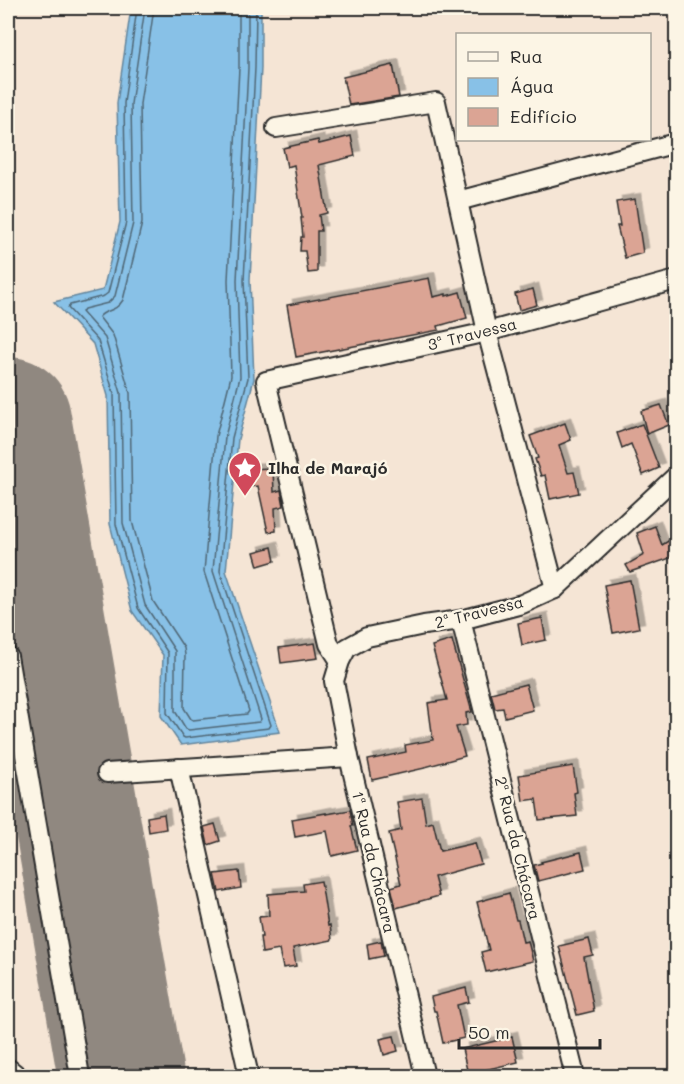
<svg xmlns="http://www.w3.org/2000/svg" width="684" height="1084" font-family="Mali,sans-serif">
  <defs>
    <filter id="shadow"><feDropShadow dx="5.5" dy="-5.5" stdDeviation="0" flood-color="#0004"/></filter>
  </defs>
  <rect width="100%" height="100%" fill="#f5e5d5"/>
  <filter id="ink" filterUnits="userSpaceOnUse"><feTurbulence type="fractalNoise" baseFrequency=".0167" numOctaves="2"/><feDisplacementMap in="SourceGraphic" scale="12" xChannelSelector="R" yChannelSelector="G"/><feConvolveMatrix kernelMatrix="1 2 1 2 8 2 1 2 1" color-interpolation-filters="sRGB"/></filter>
  <g filter="url(#ink)">
    <path fill="#88c1e7" stroke="#63859c" stroke-width="1.5" d="M131,8H261V68L250,280L254,379L238,439L226,571L280,732L181,745L161,716L163,655L132,611L110,524L108,396L93,344L54,302L103,290L120,222L117,103Z"/>
    <g fill="none" stroke-linecap="round" stroke-linejoin="round">
      <g stroke="#506776" stroke-width="1.5">
        <path d="M137,8L124,103L126,222L108,293L104,296L70,305L68,308L98,341L114,394L116,524L138,608L168,653L167,713L183,737L185,738L269,728L271,725L220,571L232,438L248,378L244,280L255,68L256,8"/>
        <path d="M145,8L131,104L133,223L115,296L108,303L84,309L82,312L105,338L121,393L123,523L145,605L175,651V711L186,729L189,730L259,722L261,719L213,571L225,437L240,377L237,280L248,68V8"/>
        <path d="M154,8L140,104L142,223L123,300C115,313 105,309 99,317L113,335L130,393L132,521L153,601L184,648L185,655L184,708L191,719L193,720L247,714L249,711L204,572L216,436L231,376L228,280L239,68V8"/>
      </g>
      <path stroke="#908880" stroke-width="126" d="M8,420L121,1076"/>
    </g>
    <g fill="#dba494" stroke="#2b2b2b" stroke-width="1.5" filter="url(#shadow)">
      <path d="M393,65L399,97L349,105L343,77Z"/>
      <path d="M351,136L355,156L319,165L327,213L319,215L321,231H317V272L308,273L305,251H300L301,237H303L301,218H302L294,165L287,167L283,148L318,140L319,144Z"/>
      <path d="M635,199L643,253L625,258L617,226H620L616,202Z"/>
      <path d="M429,278L433,297L446,294V296L460,292L467,318L438,326L439,330L296,357L287,305Z"/>
      <path d="M533,289L537,305L519,310L515,294Z"/>
      <path d="M661,405L669,425L647,434L641,411Z"/>
      <path d="M565,423L571,440L559,445L568,473L574,472L579,493L550,499L545,475L541,476L535,459L538,458L530,436Z"/>
      <path d="M642,424L659,468L643,475L631,444L622,448L617,433Z"/>
      <path d="M273,468L274,492L281,490L284,506L275,508L276,531L268,532L258,486L248,487L247,469Z"/>
      <path d="M655,526L662,545L676,536V556L630,572L626,565L644,555L637,533Z"/>
      <path d="M272,547L275,561L258,566L254,552Z"/>
      <path d="M630,580L639,628L613,633L604,585Z"/>
      <path d="M542,618L546,640L522,645L518,623Z"/>
      <path d="M452,640L472,712L466,713L467,725L456,727L465,756L425,767V768L372,780L368,760L406,752L405,745L433,740L428,703L447,700L432,646Z"/>
      <path d="M315,643L318,658L281,663L279,648Z"/>
      <path d="M526,684L533,710L505,717L503,708L495,709L491,693Z"/>
      <path d="M573,766L577,792L574,793L577,816L539,820L536,799L523,801L519,775Z"/>
      <path d="M422,798L426,824L433,822L440,851L475,843L481,864L434,877L439,896L396,908L391,887L401,884L389,833L401,830L397,802Z"/>
      <path d="M350,810L353,826H351L357,850L332,856L327,831L295,837L292,819L326,813V814Z"/>
      <path d="M164,814L166,829L149,832L147,817Z"/>
      <path d="M215,824L220,841L208,845L204,827Z"/>
      <path d="M581,852L585,869L538,881L534,865L542,863L541,862Z"/>
      <path d="M239,871L241,888L219,892L215,874Z"/>
      <path d="M321,881L328,926L330,925L332,940L293,948L296,966L283,968L279,950L262,953L260,937H262L259,917L269,916L268,894L304,891L303,884Z"/>
      <path d="M509,893L516,920H518L523,942L528,941L533,961L486,972L481,952L489,950L477,902Z"/>
      <path d="M589,939L593,955L584,957L594,1011L577,1015L559,946Z"/>
      <path d="M381,941L384,956L369,959L367,944Z"/>
      <path d="M466,988L469,1002L457,1005L464,1038L443,1043L436,1011H434L431,997Z"/>
      <path d="M394,1036L398,1051L384,1055L380,1039Z"/>
      <path d="M512,1037L518,1062L468,1074L462,1049Z"/>
    </g>
    <g fill="none" stroke-linecap="round" stroke-linejoin="round">
      <g stroke="#2b2b2b" stroke-width="22">
        <g id="street">
          <path d="M276,128L436,102L487,332L555,589"/>
          <path d="M458,201L676,143"/>
          <path d="M461,620L575,1076"/>
          <path d="M8,656L80,1076"/>
          <path d="M340,661L329,644L266,381L487,332L676,280"/>
          <path d="M179,768L249,1076"/>
          <path d="M107,773L349,757"/>
          <path d="M8,1068L18,1076"/>
          <path d="M425,1076L349,757L334,681L340,661L347,648L367,637L424,625L461,620L522,604L555,589L676,476"/>
        </g>
      </g>
      <use href="#street" stroke="#fcf5e5" stroke-width="18"/>
    </g>
  </g>
  <defs>
    <g id="sight-pin" transform="scale(1.725)"><path d="M0 17L-7.5 6A9.5 9.5 0 1 1 7.5 6Z" fill="#d1495b" stroke="#fcf5e5"/><path d="M0-6L1.8-2.2L6-1.7L2.9 1.2L3.7 5.4L0 3.3L-3.7 5.4L-2.9 1.2L-6-1.7L-1.8-2.2Z" fill="#fff"/></g>
  </defs>
  <g fill-rule="evenodd">
    <use href="#sight-pin" x="245" y="468"/>
  </g>
  <g text-anchor="middle" stroke-width="5" stroke-linejoin="round" paint-order="stroke">
    <g font-size="16" fill="#2b2b2b" stroke="#fcf5e5">
      <text transform="translate(472 334) rotate(-14)" y="6">3ª Travessa</text>
      <text transform="translate(479 612) rotate(-14)" y="6">2ª Travessa</text>
      <text transform="translate(518 848) rotate(76)" y="6">2ª Rua da Chácara</text>
      <text transform="translate(374 862) rotate(77)" y="6">1ª Rua da Chácara</text>
    </g>
    <g font-size="16" font-weight="bold" fill="#2b2b2b" stroke="#fcf5e5" text-anchor="start">
      <text x="268" y="474">Ilha de Marajó</text>
    </g>
  </g>
  <rect width="684" height="1084" fill="none" stroke="#fcf5e5" stroke-width="30"/>
  <rect x="15" y="15" width="654" height="1054" fill="none" stroke="#2b2b2b" stroke-width="2" filter="url(#ink)"/>
  <rect x="456" y="33" width="195" height="108" fill="#fcf5e5" stroke="#a8a49b" stroke-width="1.5"/>
  <rect x="468" y="52" width="30" height="9" fill="#fcf5e5" stroke="#a8a49b" stroke-width="1.5"/>
  <text x="510" y="63" font-size="18" fill="#2b2b2b">Rua</text>
  <rect x="468" y="78" width="30" height="18" fill="#88c1e7" stroke="#a8a49b" stroke-width="1.5"/>
  <text x="510" y="93" font-size="18" fill="#2b2b2b">Água</text>
  <rect x="468" y="108" width="30" height="18" fill="#dba494" stroke="#a8a49b" stroke-width="1.5"/>
  <text x="510" y="123" font-size="18" fill="#2b2b2b">Edifício</text>
  <path d="M459 1039v9h141v-9" fill="none" stroke="#2b2b2b" stroke-width="3"/>
  <text x="468" y="1039" font-size="18" fill="#2b2b2b" stroke="#fcf5e5" stroke-width="4.5" paint-order="stroke">50 m</text>
</svg>
